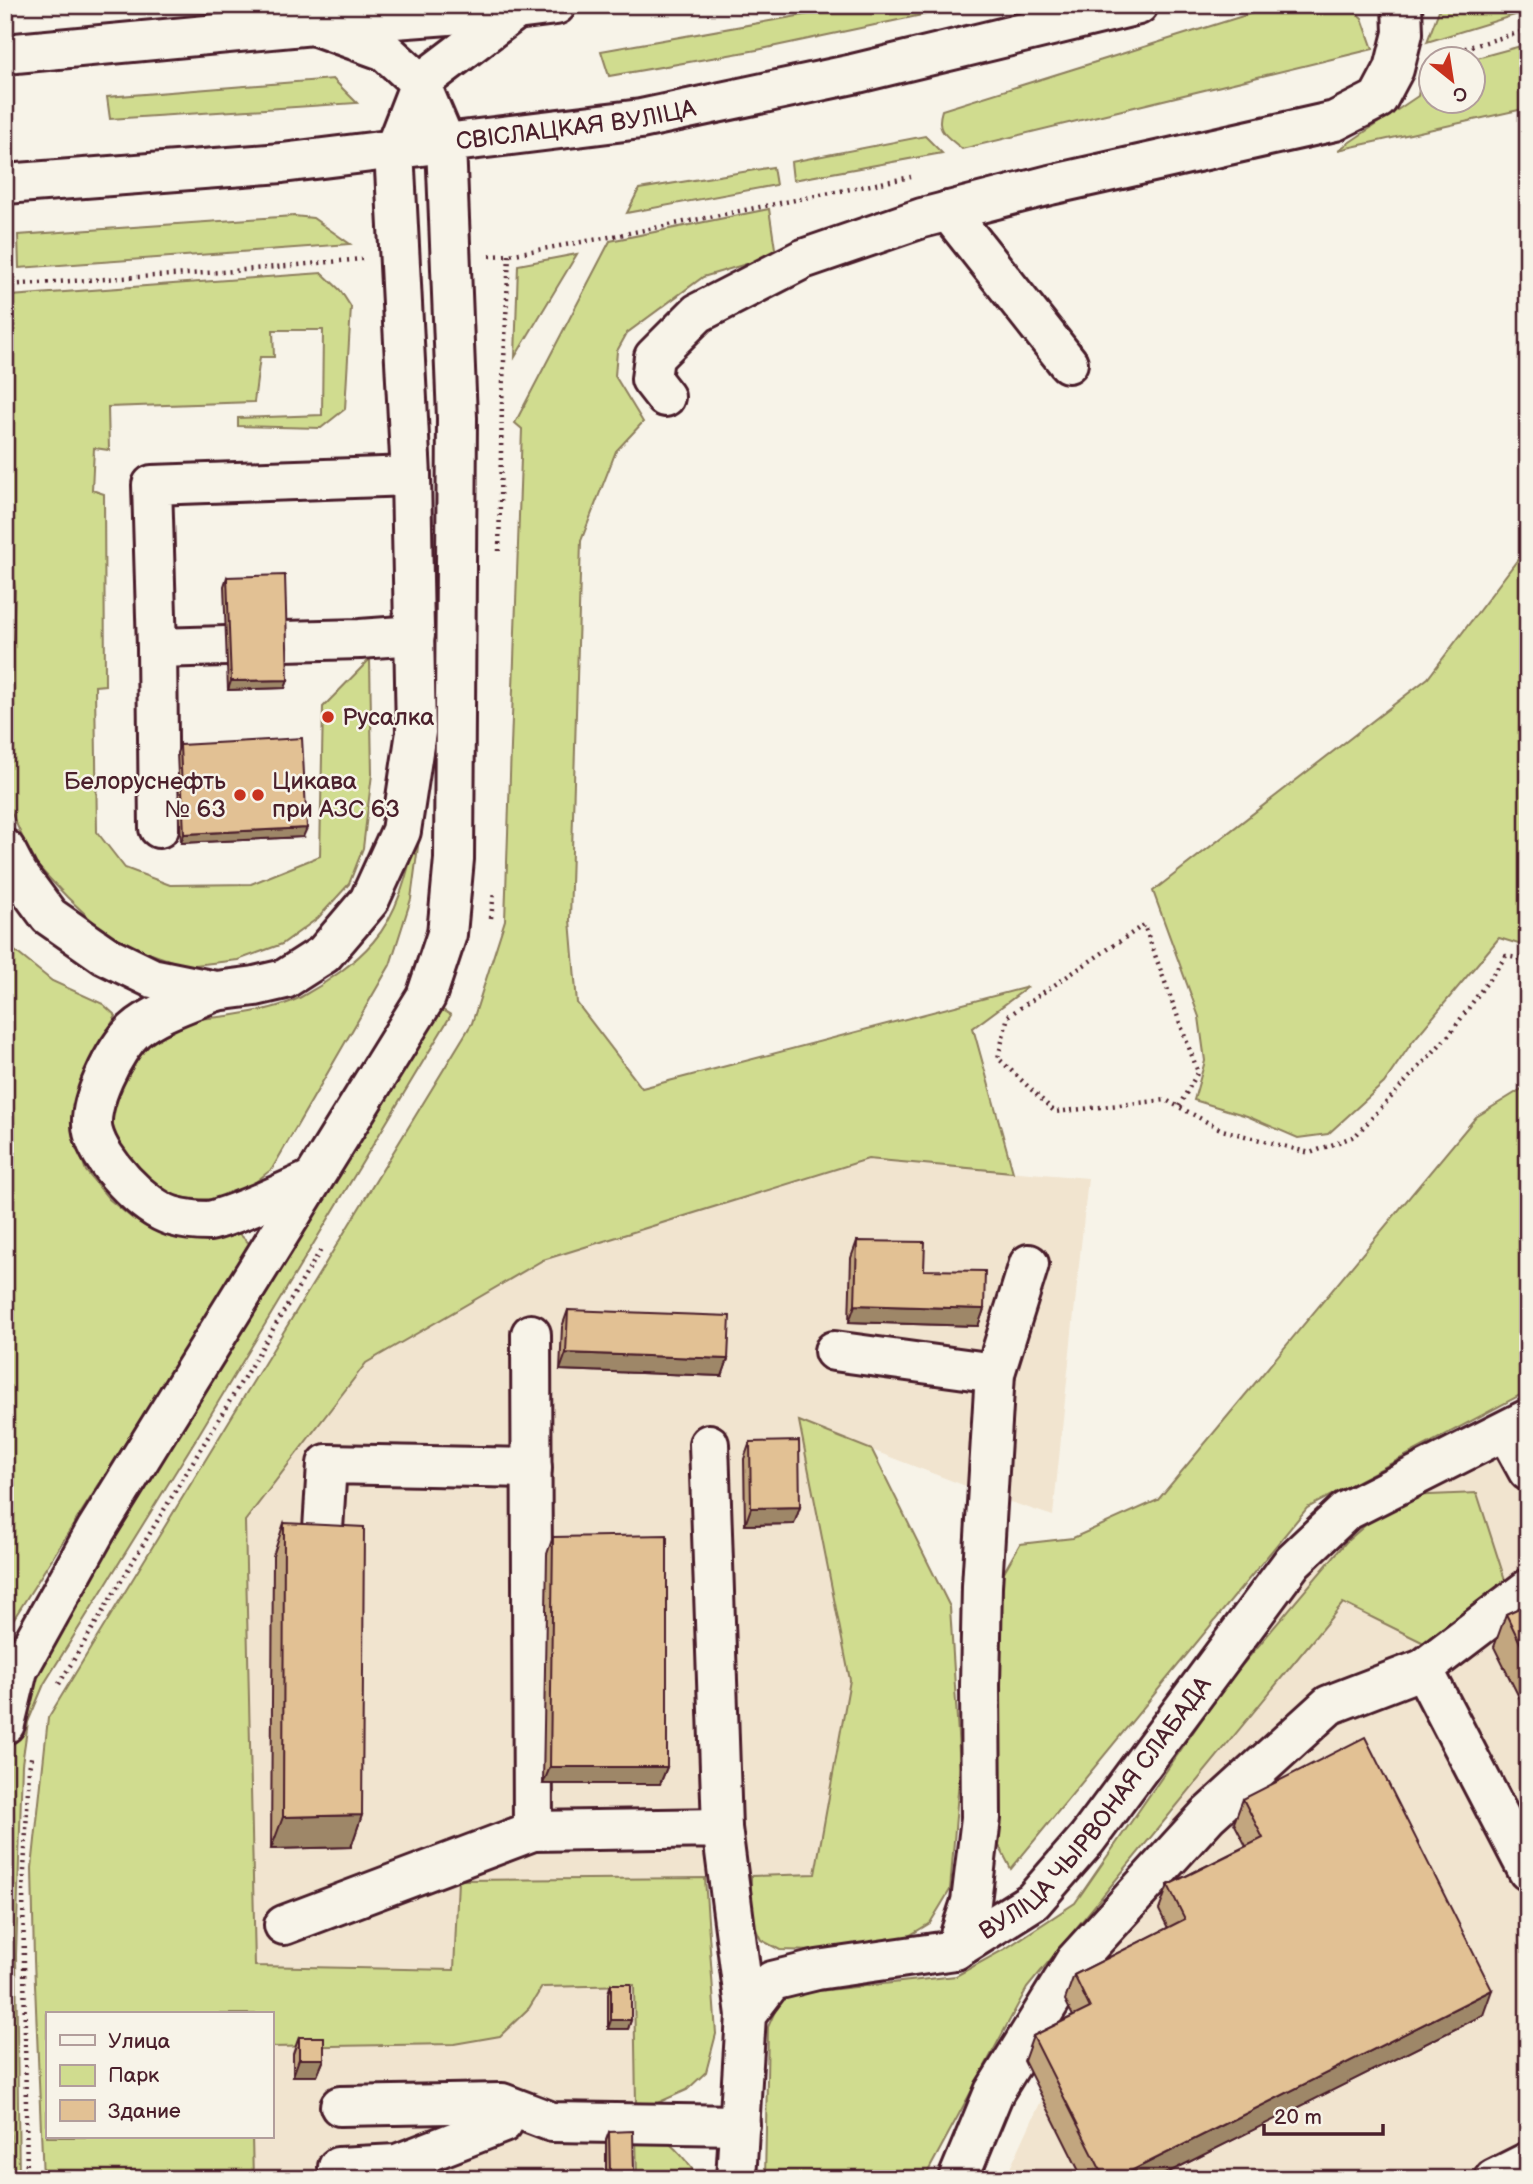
<svg xmlns="http://www.w3.org/2000/svg" width="1533" height="2184" font-family="'Balsamiq Sans',sans-serif">
  <rect width="100%" height="100%" fill="#f7f3e8"/>
  <filter id="ink" filterUnits="userSpaceOnUse"><feTurbulence type="fractalNoise" baseFrequency=".0143" numOctaves="2"/><feDisplacementMap in="SourceGraphic" scale="14" xChannelSelector="R" yChannelSelector="G"/><feConvolveMatrix kernelMatrix="1 2 1 2 8 2 1 2 1" color-interpolation-filters="sRGB"/></filter>
  <g filter="url(#ink)">
    <g fill="#f1e4cf">
      <path d="M868,1159L1088,1178L1053,1516L989,1495L799,1422L850,1680L815,1874L705,1878L458,1880L454,1970L255,1966L245,1521L366,1363L542,1260Z"/>
      <path d="M1528,1436V2179H1005L1308,1522Z"/>
      <path d="M635,1985L637,2179H253L252,2137H271V2047L454,2044L500,2036L529,2008L542,1987Z"/>
    </g>
    <g fill="#d0dc8f" stroke="#8d7e5d" stroke-width="2">
      <path d="M860,5H969L757,50L609,76L601,51Z"/>
      <path d="M1278,5H1348L1362,18L1373,49L962,149C946,135 935,132 942,110Z"/>
      <path d="M1441,5H1528V11L1427,42Z"/>
      <path d="M1528,44V108L1338,150L1418,96L1422,73L1431,70L1432,102H1474L1473,59Z"/>
      <path d="M333,79L357,103L110,119L107,97Z"/>
      <path d="M925,136L942,153L793,180L791,162Z"/>
      <path d="M773,167L776,185L627,213L639,189Z"/>
      <path d="M769,209L776,255L703,277L627,333L617,351L615,376L643,422L616,451L581,541L570,920L577,1003L642,1088L1028,987L973,1028L1013,1172L868,1159L543,1260L366,1363L245,1521L255,1966L454,1970L458,1880L705,1878L716,2034L706,2072L687,2090L655,2104H636L634,1985L542,1987L529,2008L500,2036L454,2044L271,2047V2014H47V2137H252L253,2179H43L34,1960L32,1868L48,1718L472,1023L505,920L522,429L515,423L610,241Z"/>
      <path d="M294,216L313,218L350,244L19,268L18,235Z"/>
      <path d="M577,254L515,357L518,265Z"/>
      <path d="M322,273L340,290L351,307L345,409L321,428L238,426V418L322,415L323,330H273L274,357H260L254,402L108,407L109,450L94,448L92,490L104,494L105,685L95,686L97,832L125,868L170,885L251,884L320,856L323,707L370,659L372,774L363,848L349,884L318,918L282,944L238,960L186,966L140,950L102,930L67,897L33,861L7,803L15,588L5,519V424L9,405L11,296Z"/>
      <path d="M1528,546V947L1499,938L1413,1041L1384,1083L1328,1134L1298,1138L1247,1116L1194,1100L1205,1061L1199,1017L1153,891L1428,678Z"/>
      <path d="M423,809L411,899L390,965L272,1169C257,1180 242,1196 222,1198C207,1200 184,1200 170,1194C138,1180 102,1139 111,1102C113,1095 118,1088 121,1083C132,1062 147,1031 171,1024C192,1017 213,1019 234,1015C255,1012 282,1007 301,997C325,984 355,963 373,942C404,907 411,853 423,809Z"/>
      <path d="M5,943L52,981L103,1004L116,1016L92,1057L76,1110L75,1139L86,1171L109,1199L133,1219L160,1231L233,1228L251,1245L11,1623H5Z"/>
      <path d="M438,1007L451,1015L199,1434L44,1684L28,1722L22,1764L16,1955L19,2179H11L8,1981L10,1750L43,1655L305,1230Z"/>
      <path d="M1528,1085V1391L1307,1508L1011,1869L995,1838L1001,1577L1020,1544L1073,1538L1158,1500L1476,1117Z"/>
      <path d="M799,1421L872,1450L950,1607L960,1767L950,1890L930,1923L907,1937L816,1951L780,1950L761,1940L751,1919V1876L815,1874L850,1680Z"/>
      <path d="M1477,1493L1506,1583L1426,1644L1343,1603L1027,1988L924,2179H765L768,2027L782,1995L956,1976L1005,1949L1075,1903L1227,1683L1346,1542L1376,1516L1406,1496Z"/>
      <path d="M636,2137C644,2137 653,2136 659,2138C672,2141 692,2167 698,2179H637Z"/>
    </g>
    <g fill="none" stroke-linecap="round" stroke-linejoin="round">
      <g stroke="#4a1f2b" stroke-width="44">
        <g id="minor">
          <path d="M948,211L1068,363"/>
          <path d="M665,397L651,379L654,357L698,313L803,259L922,218L1050,185L1335,121L1378,99L1394,69L1403,33L1402,5"/>
          <path d="M284,641L360,639L415,635"/>
          <path d="M226,646L157,648L152,485L411,476"/>
          <path d="M157,648L159,828"/>
          <path d="M531,1334L533,1831L722,1828L746,2015"/>
          <path d="M834,1351L995,1373"/>
          <path d="M1506,1431L1528,1471"/>
          <path d="M709,1444L722,1828"/>
          <path d="M322,1546L327,1464L532,1468"/>
          <path d="M1423,1669L1528,1871"/>
          <path d="M284,1925L533,1831"/>
          <path d="M955,1950L971,1902L981,1818L980,1685L982,1586L995,1373L1029,1264"/>
          <path d="M340,2106L502,2103L552,2122L740,2125"/>
          <path d="M338,2167L397,2164L503,2123"/>
          <path id="s1" d="M736,2179L746,2015L772,1981L817,1970L955,1950L1033,1901L1087,1839L1293,1561L1346,1511L1528,1419"/>
          <path d="M958,2179L994,2092L1075,1961L1208,1815L1329,1705L1423,1669L1528,1589"/>
          <path d="M1494,2179L1528,2162"/>
        </g>
      </g>
      <g stroke="#4a1f2b" stroke-width="44">
        <g id="major">
          <path d="M5,54L313,25L516,10L556,5"/>
          <path id="s2" d="M5,184L282,163L641,119L853,74L1138,5"/>
        </g>
      </g>
      <g stroke="#4a1f2b" stroke-width="44">
        <g id="highway">
          <path d="M5,849L18,874L49,916L105,955L152,978L216,991L255,986L285,979L324,954L369,901L401,831L416,732L411,476L394,150L420,83L516,10"/>
          <path d="M216,991C192,1001 154,1013 134,1031C115,1049 86,1105 93,1132C100,1161 143,1207 172,1216C182,1219 198,1221 209,1221C215,1220 223,1217 229,1215C258,1205 285,1192 313,1179"/>
          <path d="M5,1724L18,1670L96,1530L426,997L447,934L454,859L457,418L446,144L420,83L385,51L313,25"/>
        </g>
      </g>
      <g stroke="#4a1f2b" stroke-width="4.5" stroke-dasharray="2 5" stroke-linecap="butt">
        <path d="M1438,56L1528,30"/>
        <path d="M490,256L509,255L604,238L911,177"/>
        <path d="M5,285L222,272L362,259"/>
        <path d="M499,551L502,403L509,255"/>
        <path d="M491,918L494,892"/>
        <path d="M1179,1106L1198,1072L1144,925L1008,1016L998,1058L1055,1112L1166,1100L1222,1130L1310,1153L1355,1136L1449,1035L1506,956L1528,960"/>
        <path d="M59,1684L322,1248"/>
        <path d="M27,2179L23,1891L29,1769L32,1753"/>
      </g>
      <use href="#minor" stroke="#f7f3e8" stroke-width="38"/>
      <use href="#major" stroke="#f7f3e8" stroke-width="38"/>
      <use href="#highway" stroke="#f7f3e8" stroke-width="38"/>
    </g>
    <g fill="#c2a67f" stroke="#4a1f2b" stroke-width="2">
      <path d="M227,577L288,680L285,688L228,690L224,586Z"/>
      <path d="M180,745L303,837L181,843L177,753Z"/>
      <path d="M857,1241L924,1270L984,1309L978,1326L849,1322L851,1258Z"/>
      <path d="M568,1310L728,1359L722,1376L560,1370L562,1327Z"/>
      <path d="M750,1442L800,1507L794,1524L745,1525L744,1459Z"/>
      <path d="M284,1523L362,1815L351,1847L271,1849L273,1556Z"/>
      <path d="M553,1537L667,1767L660,1784H543L547,1554Z"/>
      <path d="M1528,1604V1715L1494,1647L1506,1614Z"/>
      <path d="M1243,1799L1483,2015L1155,2179H1083L1024,2061L1033,2036L1073,2016L1065,2000L1074,1975L1168,1928L1159,1910L1168,1885L1246,1846L1234,1823Z"/>
      <path d="M611,1984L631,2020L628,2029H608V1993Z"/>
      <path d="M299,2037L324,2059L317,2076H293V2054Z"/>
      <path d="M609,2132L634,2171L631,2179H606V2140Z"/>
    </g>
    <g fill="#9e8768" stroke="#4a1f2b" stroke-width="2">
      <path d="M288,680L285,688L228,690L231,681Z"/>
      <path d="M307,828L303,837L181,843L184,834Z"/>
      <path d="M855,1305L984,1309L978,1326L849,1322Z"/>
      <path d="M566,1353L728,1359L722,1376L560,1370Z"/>
      <path d="M800,1507L794,1524L745,1525L751,1508Z"/>
      <path d="M550,1767H667L660,1784H543Z"/>
      <path d="M362,1815L351,1847L271,1849L283,1817Z"/>
      <path d="M1492,1990L1483,2015L1155,2179H1115Z"/>
      <path d="M611,2020H631L628,2029H608Z"/>
      <path d="M299,2059H324L317,2076H293Z"/>
      <path d="M634,2171L631,2179H607L610,2172Z"/>
    </g>
    <g fill="#e2c194" stroke="#4a1f2b" stroke-width="2">
      <path d="M285,575L288,680L231,681L227,577Z"/>
      <path d="M302,738L307,828L184,834L180,745Z"/>
      <path d="M857,1241L925,1242L924,1270L985,1271L984,1309L855,1305Z"/>
      <path d="M568,1310L730,1316L728,1359L566,1353Z"/>
      <path d="M799,1441L800,1507L751,1508L750,1442Z"/>
      <path d="M284,1523L364,1527L362,1815L283,1817Z"/>
      <path d="M667,1535V1767H550L553,1537Z"/>
      <path d="M1528,1604V1659L1506,1614Z"/>
      <path d="M1365,1737L1492,1990L1115,2179H1105L1033,2036L1090,2008L1074,1975L1185,1919L1168,1885L1263,1838L1243,1799Z"/>
      <rect x="611" y="1984" width="20" height="36"/>
      <rect x="299" y="2037" width="25" height="22"/>
      <path d="M633,2131L634,2171L610,2172L609,2132Z"/>
    </g>
  </g>
  <g fill="#c8321e" stroke="#f7f3e8" stroke-width="2.5">
    <circle cx="328" cy="717" r="7"/>
    <circle cx="240" cy="795" r="7"/>
    <circle cx="258" cy="795" r="7"/>
  </g>
  <g text-anchor="middle" stroke-width="5" stroke-linejoin="round" paint-order="stroke">
    <g font-size="24" fill="#4a1f2b" stroke="#f7f3e8">
      <text dy="8" stroke="none"><textPath href="#s2" startOffset="574">СВІСЛАЦКАЯ ВУЛІЦА</textPath></text>
      <text dy="8" stroke="none"><textPath href="#s1" startOffset="595">ВУЛІЦА ЧЫРВОНАЯ СЛАБАДА</textPath></text>
    </g>
    <g font-size="24" fill="#4a1f2b" stroke="#f7f3e8" text-anchor="start">
      <text x="342" y="725">Русалка</text>
      <text x="226" y="789" text-anchor="end">Белоруснефть<tspan x="226" dy="28">№ 63</tspan></text>
      <text x="272" y="789">Цикава<tspan x="272" dy="28">при АЗС 63</tspan></text>
    </g>
  </g>
  <rect width="1533" height="2184" fill="none" stroke="#f7f3e8" stroke-width="28"/>
  <rect x="14" y="14" width="1505" height="2156" fill="none" stroke="#4a1f2b" stroke-width="2.5" filter="url(#ink)"/>
  <rect x="46" y="2012" width="228" height="126" fill="#f7f3e8" stroke="#b29e9c" stroke-width="2"/>
  <rect x="60" y="2035" width="35" height="10" fill="#f7f3e8" stroke="#b29e9c" stroke-width="2"/>
  <text x="108" y="2048" font-size="21" fill="#4a1f2b">Улица</text>
  <rect x="60" y="2065" width="35" height="21" fill="#d0dc8f" stroke="#b29e9c" stroke-width="2"/>
  <text x="108" y="2082" font-size="21" fill="#4a1f2b">Парк</text>
  <rect x="60" y="2100" width="35" height="21" fill="#e2c194" stroke="#b29e9c" stroke-width="2"/>
  <text x="108" y="2118" font-size="21" fill="#4a1f2b">Здание</text>
  <g transform="translate(1452 80) rotate(150)"><circle r="33" fill="#f7f3e8" stroke="#b29e9c" stroke-width="2"/>
  <path d="M0-5L12 26L0 18L-12 26Z" fill="#c8321e"/>
  <text y="-10" font-size="19" font-weight="bold" text-anchor="middle" fill="#4a1f2b">С</text>
  </g>
  <path d="M1264 2124v10h119v-10" fill="none" stroke="#4a1f2b" stroke-width="3.5"/>
  <text x="1274" y="2124" font-size="21" fill="#4a1f2b" stroke="#f7f3e8" stroke-width="5" paint-order="stroke">20 m</text>
</svg>
